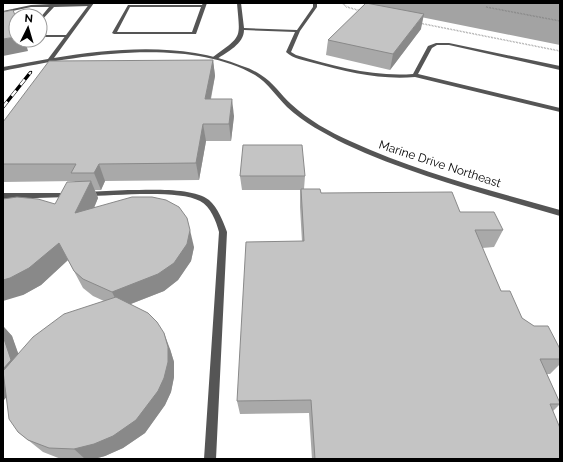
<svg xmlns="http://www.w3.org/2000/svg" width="563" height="462" font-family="Raleway,sans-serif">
  <rect width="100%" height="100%" fill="#fff"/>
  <path fill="#a3a3a3" d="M362,3H560V45L391,11Z"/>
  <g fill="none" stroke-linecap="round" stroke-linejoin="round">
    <g stroke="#777" stroke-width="1.5" stroke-dasharray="0.5 1" stroke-linecap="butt">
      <path d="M342,3L347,7L361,11"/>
      <path d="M486,7L560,21"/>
      <path d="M419,23L560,51"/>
    </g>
    <g fill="#555" fill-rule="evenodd">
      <path d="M203,3H207L196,34H114L112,33L128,5H202ZM130,7H201L192,32H117Z"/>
      <path d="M237,3H241L244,28L297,30L313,7V3H317V7L300,31L291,52L296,55C334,66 373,77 413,74L428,46L436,43H449L560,66V70L449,45H437L432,48L418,74L560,108V112L415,77C380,80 347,72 314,63C304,60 293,59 286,52L295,32L244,30C244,44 227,52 217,59H213V57C243,35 240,39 237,3Z"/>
      <path d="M51,4H90L92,5L90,6L54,7L40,22V18L49,7H31L3,13V11L31,5Z"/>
      <path d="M40,35H67L69,36L67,37H40Z"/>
      <path d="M128,190C148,190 193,187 209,200C218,208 223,221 227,232L216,459H204L219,232C216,221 211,207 200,201C178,189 112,196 85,196L81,194L85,192Z"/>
      <path d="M3,193H69L73,195L69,197L3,199Z"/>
    </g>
    <path fill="#555" fill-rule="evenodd" d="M90,3H94L54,58C114,48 184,42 242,66C249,68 255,71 261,75C273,82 281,95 291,104C308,120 330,132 350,141C417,172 489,190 560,210V216C488,195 414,176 345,144C325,134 303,122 287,107C276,96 268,83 255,75C186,36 77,56 3,71V67L48,59Z"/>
    <g stroke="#000" stroke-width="2.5">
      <path id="rail-far1" d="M29,74L31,72"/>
    </g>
    <g stroke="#000" stroke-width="3.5">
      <path id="rail" d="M3,107L30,73"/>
    </g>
    <use href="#rail-far1" stroke="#fff" stroke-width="1.5" stroke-dasharray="5" stroke-linecap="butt"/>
    <use href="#rail" stroke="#fff" stroke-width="2.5" stroke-dasharray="7" stroke-linecap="butt"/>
  </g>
  <g fill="#a9a9a9">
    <path d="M421,29L390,70L326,55L328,40Z"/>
    <path d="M213,60L215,76L211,99L234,116L231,141H206L199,180L105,181L101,190H95L98,198L94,208L194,247L191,261L178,280L164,291L131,304L170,349L174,362V377L171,392L165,405L145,433L123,448L105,456L94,459H61L43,452L18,432L6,397L3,401V326L12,336L18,354L104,301L93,296L83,288L68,260L41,285L23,295L75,181L3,182V122Z"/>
    <path d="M240,176H305L304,189L321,193L460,212L503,230L494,247L482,248L501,291L522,318L560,349V364L550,374H547L560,404L553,411L560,459H312L309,413L240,414L237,401L302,242L300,207V190H242Z"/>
  </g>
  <g fill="#898989">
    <path d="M424,14L421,29L390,70L393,54Z"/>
    <path d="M16,37V40H25L28,51L3,56V39Z"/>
    <path d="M213,60L215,76L207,116L205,99Z"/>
    <path d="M232,99L234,116L231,141L229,124Z"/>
    <path d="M203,124L206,141L199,180L196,163Z"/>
    <path d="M99,164L105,181L101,190L94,173Z"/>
    <path d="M91,181L98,198L84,231L75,213Z"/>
    <path d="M190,230L194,247L191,261L178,280L164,291L120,308L112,292Z"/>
    <path d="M59,243L68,260L41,285L23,295L3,301V280Z"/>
    <path d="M3,326L12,336L26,375L3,401Z"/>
    <path d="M164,333L170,349L174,362V377L171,392L165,405L145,433L123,448L105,456L94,459H85L74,449Z"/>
  </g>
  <g fill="#c4c4c4" stroke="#898989">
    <path d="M366,3L424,14L393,54L328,40Z"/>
    <path d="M13,10L16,18V37L3,39V12Z"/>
    <path d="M213,60L205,99H232L229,124H203L196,163L99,164L94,173H71L76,164H3V122L49,61Z"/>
    <path d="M243,145H302L305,176H240Z"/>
    <path d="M91,181L75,213L132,197H152L166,200L179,207L187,218L190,230L187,244L174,263L158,274L112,292L83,279L74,271L59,243L29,268L10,278L3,280V199L17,197L38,199L55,204L67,182Z"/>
    <path d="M301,189H320L321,193L452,192L460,212H494L503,230H475L501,291H510L522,318L534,326H548L560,349V359H540L560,403V404H550L560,428V459H315L311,400L237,401L246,242L304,241Z"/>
    <path d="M116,297L148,313L157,322L164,333L168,347V362L164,378L158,391L136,420L113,436L94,444L74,449L49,448L28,440L18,432L9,419L3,371L33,337L64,314Z"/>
    <path d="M3,336L11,360L3,369Z"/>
  </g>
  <g text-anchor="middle" stroke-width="3.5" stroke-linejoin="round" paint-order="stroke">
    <g font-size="12" fill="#000" stroke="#fff">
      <text transform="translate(440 164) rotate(18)" y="4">Marine Drive Northeast</text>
    </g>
  </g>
  <rect width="563" height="462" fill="none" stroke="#000000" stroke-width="8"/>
  <g transform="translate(28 28) rotate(5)"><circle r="19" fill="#ffffff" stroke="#999999"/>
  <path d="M0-3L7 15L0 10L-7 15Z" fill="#000000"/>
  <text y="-6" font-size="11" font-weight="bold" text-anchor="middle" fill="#000000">N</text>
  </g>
</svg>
